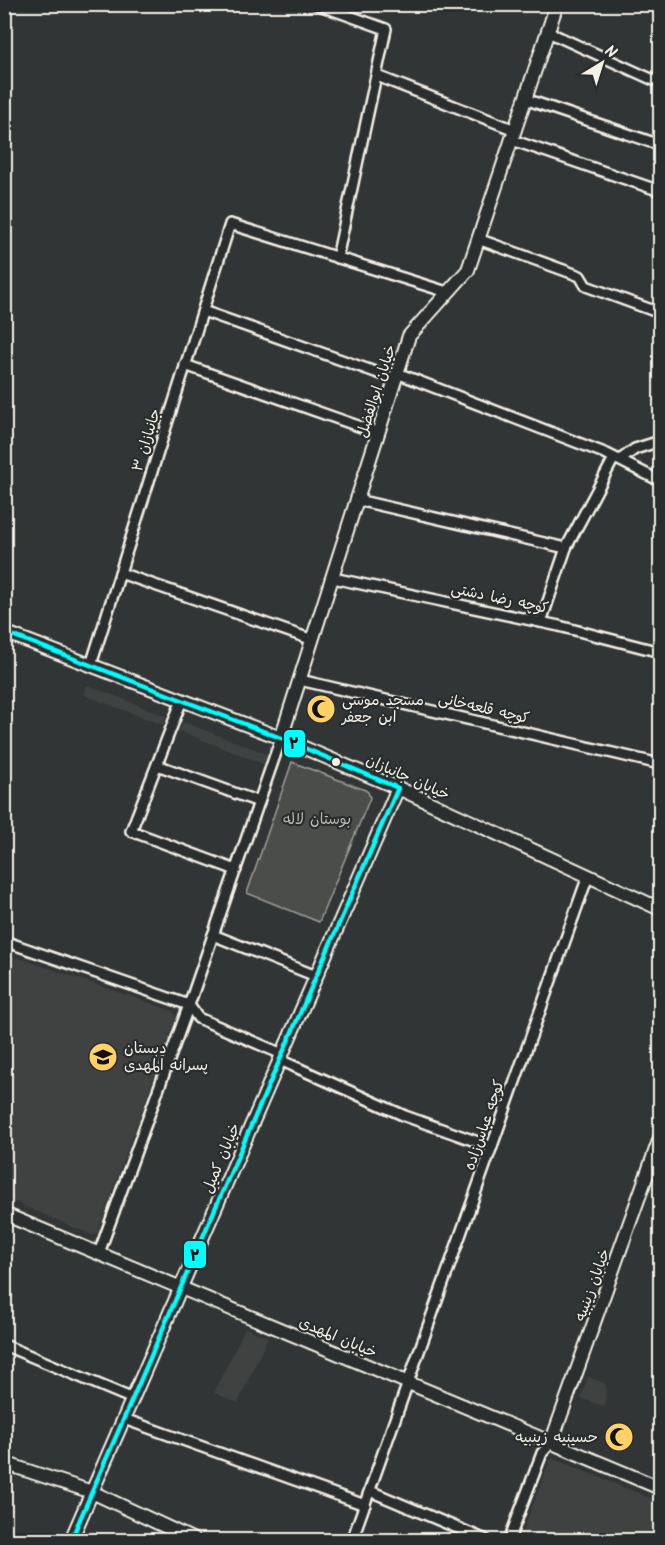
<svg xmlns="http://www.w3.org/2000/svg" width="665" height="1545" font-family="Kalam,'Playpen Sans Arabic',sans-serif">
  <rect width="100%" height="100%" fill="#323535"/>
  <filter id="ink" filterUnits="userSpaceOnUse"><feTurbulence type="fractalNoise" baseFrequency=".0167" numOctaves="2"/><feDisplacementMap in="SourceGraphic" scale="12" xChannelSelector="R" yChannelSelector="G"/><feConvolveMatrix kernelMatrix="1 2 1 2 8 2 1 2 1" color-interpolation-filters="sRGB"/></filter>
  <g filter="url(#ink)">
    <g fill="#404242">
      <path d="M87,685L166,716L163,725L84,695Z"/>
      <path d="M183,722L270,755L266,765L179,731Z"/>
      <path d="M4,953L173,1011L176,1017L97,1233L92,1235L5,1198Z"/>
      <path d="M245,1328L268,1337L238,1403L214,1393Z"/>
      <path d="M588,1377L606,1384L605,1407L581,1398Z"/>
      <path d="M551,1458L660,1502V1508L647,1540H529L520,1538Z"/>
    </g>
    <path fill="#4b4d4c" stroke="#a09f9a" stroke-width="1.5" d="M292,762L365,790L368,792L370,798L319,922L247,893Z"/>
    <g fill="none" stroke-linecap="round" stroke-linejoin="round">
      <g stroke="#f4f1e8" stroke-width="14">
        <g id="street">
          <path d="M316,4L386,29L337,258"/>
          <path d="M548,32L660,83"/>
          <path d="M377,76L515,130"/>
          <path d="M525,99L660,145"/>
          <path d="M512,140L660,191"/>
          <path d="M478,239L580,276L586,286L660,313"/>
          <path d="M203,311L395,379"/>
          <path d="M185,365L378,433"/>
          <path d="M397,373L607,454L660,481"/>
          <path d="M620,460L635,449L660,441"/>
          <path d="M357,500L566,548"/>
          <path d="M120,573L313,640"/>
          <path d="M333,578L559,626L660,652"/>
          <path d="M541,622L566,548L614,458"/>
          <path d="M91,665L230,224L447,292"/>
          <path d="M300,680L660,764"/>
          <path d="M182,700L131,831L236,870"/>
          <path d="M157,765L259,802"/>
          <path d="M213,935L316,976"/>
          <path d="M4,941L189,1005"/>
          <path d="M189,1005L198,1018L282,1054"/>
          <path d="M280,1060L405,1116L492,1147"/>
          <path d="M99,1253L189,1005L281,738"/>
          <path d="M4,1345L133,1399"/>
          <path d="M124,1419L365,1505"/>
          <path d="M370,1491L486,1540"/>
          <path d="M352,1540L588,876"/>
          <path d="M509,1540L542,1453L551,1443"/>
        </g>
      </g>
      <g stroke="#f4f1e8" stroke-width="16">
        <g id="secondary">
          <path d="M4,632L281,738L398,788L660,909"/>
          <path d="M281,738L409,336L468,270L557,4"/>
          <path d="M4,1214L660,1488"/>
          <path d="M551,1443L660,1138"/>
          <path d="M4,1463L92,1492L194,1540"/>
          <path d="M71,1540L398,788"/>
        </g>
      </g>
      <use href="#street" stroke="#2a2d2e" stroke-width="9"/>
      <use href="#secondary" stroke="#2a2d2e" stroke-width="12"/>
      <g stroke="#2a2d2e" stroke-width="9">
        <path id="bus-1" d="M4,632L281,738L398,788L71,1540"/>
      </g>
      <use href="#bus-1" stroke="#0ff" stroke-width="4.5"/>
    </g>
  </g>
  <defs>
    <g id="mosque-disc" transform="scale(1.5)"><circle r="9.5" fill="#ffd166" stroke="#2a2d2e"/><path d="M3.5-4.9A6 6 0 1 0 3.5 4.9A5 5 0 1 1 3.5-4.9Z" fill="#111"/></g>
    <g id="school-disc" transform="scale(1.5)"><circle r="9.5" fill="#ffd166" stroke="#2a2d2e"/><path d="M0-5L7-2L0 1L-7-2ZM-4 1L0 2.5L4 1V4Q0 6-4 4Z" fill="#111"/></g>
  </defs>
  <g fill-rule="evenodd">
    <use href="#mosque-disc" x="321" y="709"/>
    <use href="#school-disc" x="103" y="1057"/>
    <use href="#mosque-disc" x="619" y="1437"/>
  </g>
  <circle fill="#f4f1e8" stroke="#2a2d2e" stroke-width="2" cx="336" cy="762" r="5"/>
  <g text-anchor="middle" stroke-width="4.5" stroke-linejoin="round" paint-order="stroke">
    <g font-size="15" fill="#f4f1e8" stroke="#2a2d2e">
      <text transform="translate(376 391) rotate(-72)" y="5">خیابان ابوالفضل</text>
      <text transform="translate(146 440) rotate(-73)" y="5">جانبازان ۳</text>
      <text transform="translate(500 598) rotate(12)" y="5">کوچه رضا دشتی</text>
      <text transform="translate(484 708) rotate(13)" y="5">کوچه قلعه‌خانی</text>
      <text transform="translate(408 777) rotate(24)" y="5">خیابان جانبازان</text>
      <text transform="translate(484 1125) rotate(-71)" y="5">کوچه عباس‌زاده</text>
      <text transform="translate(221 1158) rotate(-67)" y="5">خیابان کمیل</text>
      <text transform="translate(592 1285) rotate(-70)" y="5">خیابان زینبیه</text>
      <text transform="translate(338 1337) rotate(23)" y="5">خیابان المهدی</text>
    </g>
    <g font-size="15" fill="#f4f1e8" stroke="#2a2d2e" text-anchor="start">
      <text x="342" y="705">مسجد موسی<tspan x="342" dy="17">ابن جعفر</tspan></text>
      <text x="124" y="1053">دبستان<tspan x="124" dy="17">پسرانه المهدی</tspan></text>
      <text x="598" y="1442" text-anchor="end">حسینیه زینبیه</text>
    </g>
    <g font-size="15" fill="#b9b8b1" stroke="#2a2d2e">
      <text x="317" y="824">بوستان لاله</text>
    </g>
  </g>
  <g stroke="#2a2d2e" stroke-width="2">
    <rect x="283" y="729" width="23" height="29" rx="6" fill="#0ff"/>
    <rect x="183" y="1240" width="24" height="29" rx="6" fill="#0ff"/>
  </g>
  <g font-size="16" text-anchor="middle" font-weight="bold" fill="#111">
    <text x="294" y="749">۲</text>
    <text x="195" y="1261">۲</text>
  </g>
  <rect width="665" height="1545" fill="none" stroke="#2a2d2e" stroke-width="24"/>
  <rect x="12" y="12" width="641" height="1521" fill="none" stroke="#f4f1e8" stroke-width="2" filter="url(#ink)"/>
  <g transform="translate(602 63) rotate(38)" stroke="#2a2d2e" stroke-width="4.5" paint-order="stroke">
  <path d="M0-4.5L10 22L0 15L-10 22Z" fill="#f4f1e8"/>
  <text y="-9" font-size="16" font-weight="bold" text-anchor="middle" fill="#f4f1e8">N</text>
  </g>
</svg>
